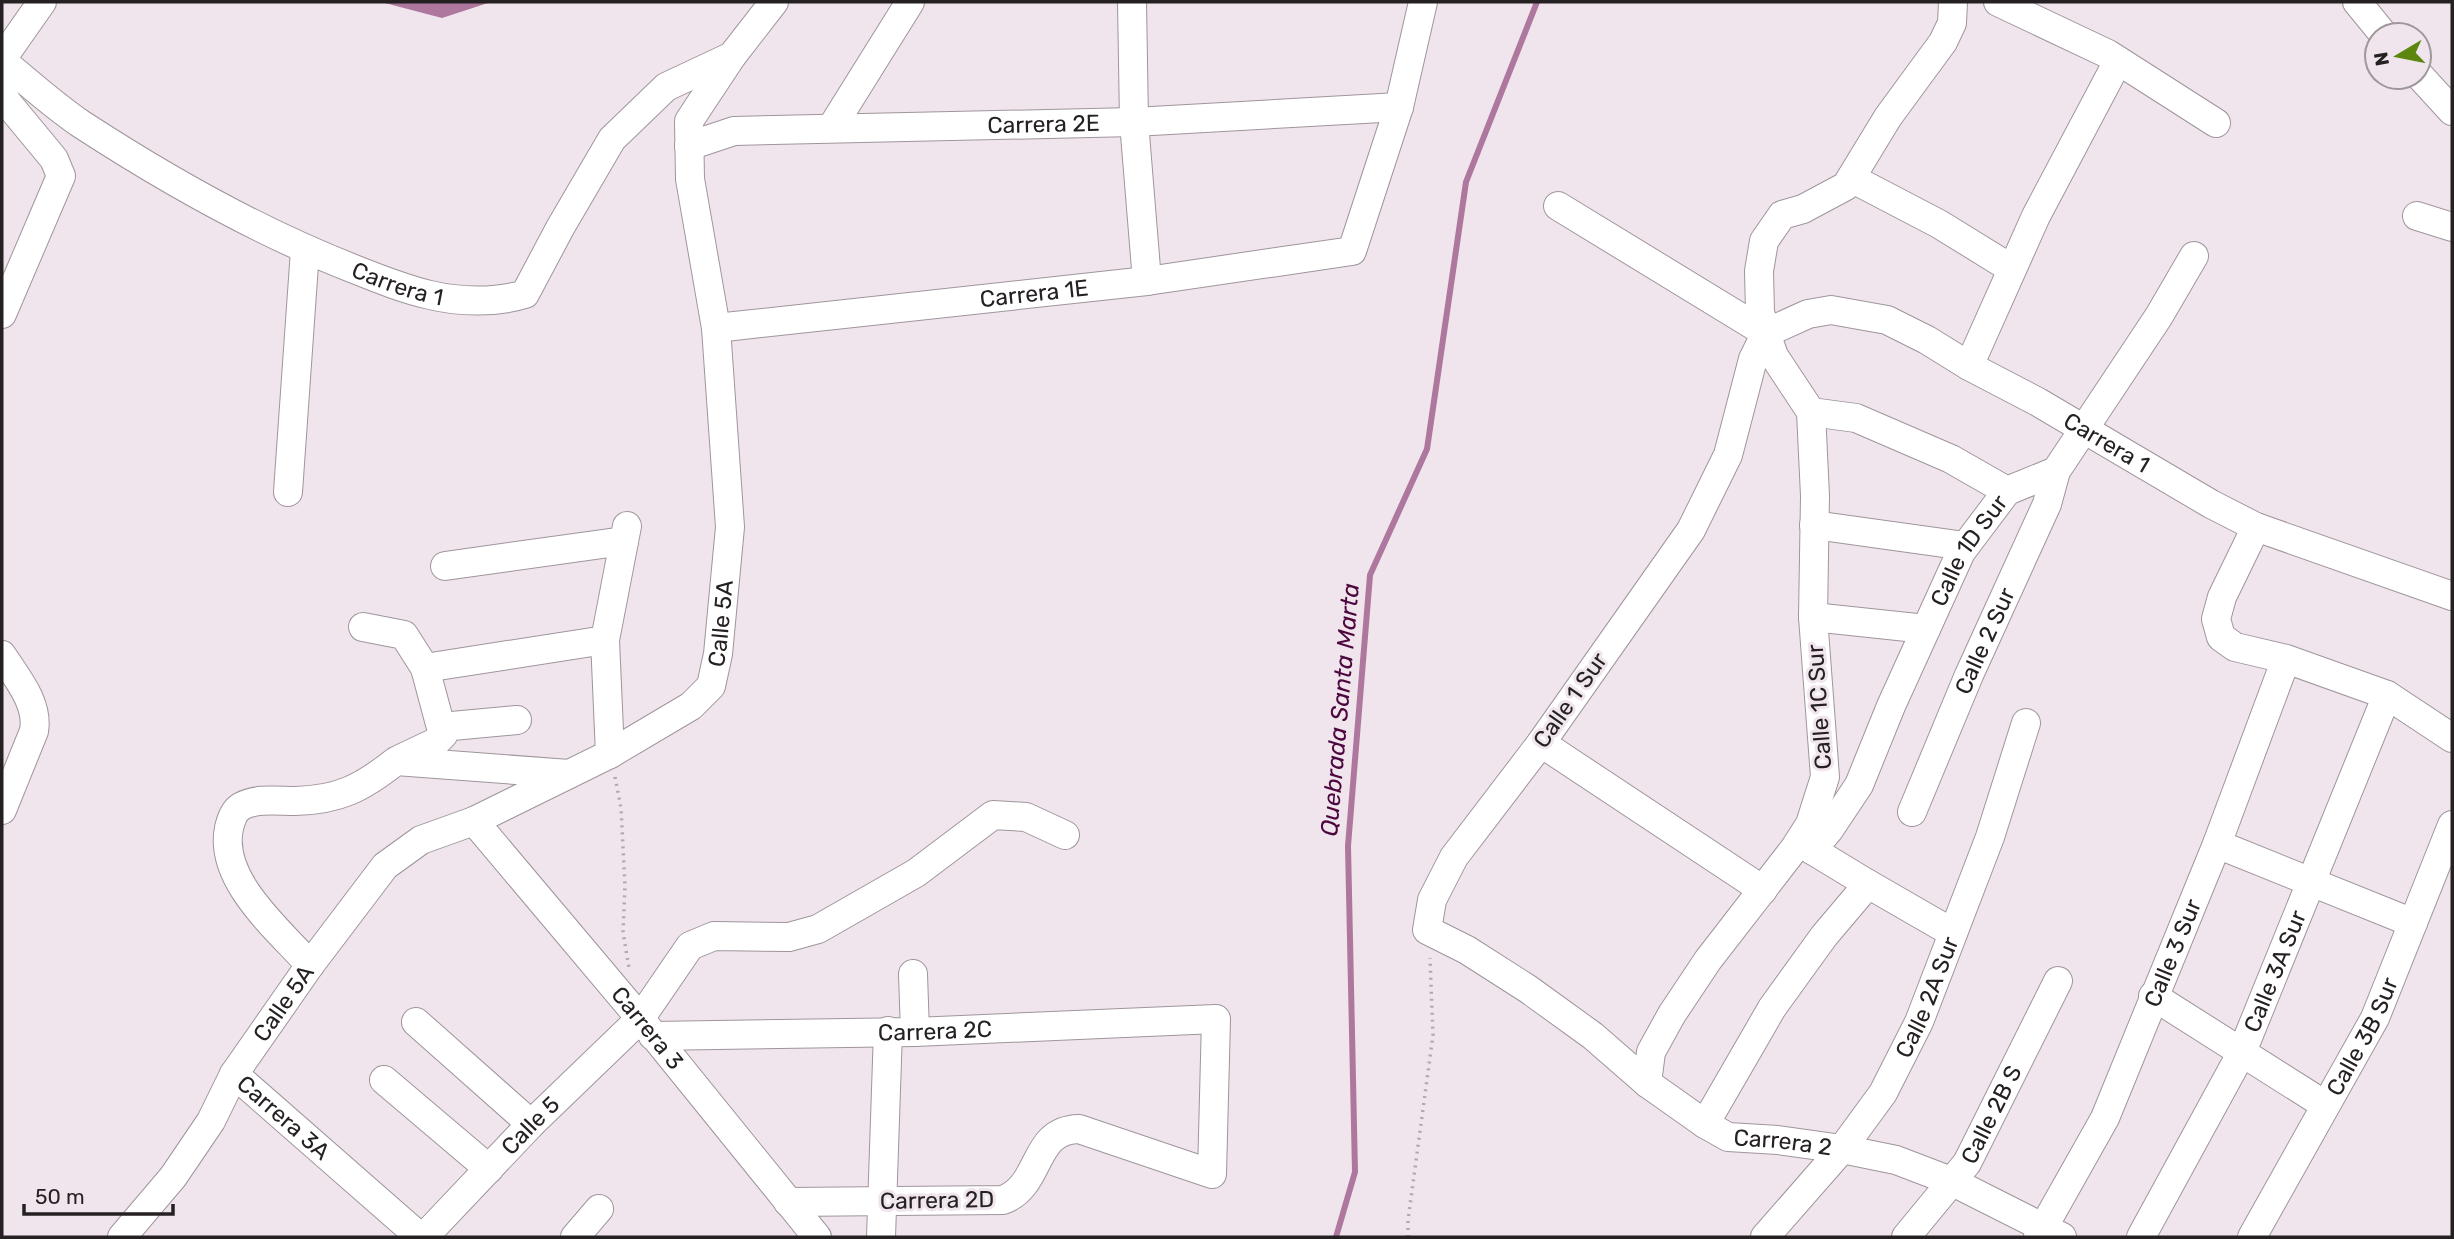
<svg xmlns="http://www.w3.org/2000/svg" width="2454" height="1239" font-family="Rubik,sans-serif">
  <rect width="100%" height="100%" fill="#f1e5ed"/>
  <path fill="#ae779e" d="M381,2H491L442,18Z"/>
  <g fill="none" stroke-linecap="round" stroke-linejoin="round">
    <path stroke="#ae779e" stroke-width="6" d="M1336,1237L1355,1172L1348,846L1370,575L1427,449L1466,182L1537,2"/>
    <g stroke="#9f959c" stroke-width="30">
      <g id="minor">
        <path d="M1132,2L1134,122L1147,281"/>
        <path d="M1998,2L2108,54L2216,123"/>
        <path d="M2357,2L2384,35"/>
        <path d="M2,59L42,2"/>
        <path id="s1" d="M2,61C28,82 53,105 81,124C167,180 259,232 354,269C379,279 404,289 430,295C459,302 496,303 525,294L560,228L612,139L666,87L732,56"/>
        <path d="M2419,75L2452,111"/>
        <path d="M2,90L6,101L54,159L61,176L2,314"/>
        <path d="M832,127L910,2"/>
        <path id="s2" d="M689,146L734,131L1134,122L1399,107"/>
        <path d="M1851,178L1939,224L2012,269"/>
        <path d="M1558,206L1766,333"/>
        <path d="M2417,216L2452,227"/>
        <path id="s3" d="M716,328L1147,281L1352,251L1399,107L1423,2"/>
        <path id="s4" d="M1766,333L1753,359L1728,455L1691,530L1541,743L1454,857L1432,900L1427,930L1467,950L1528,989L1593,1036L1647,1083L1705,1124L1728,1137L1778,1140L1842,1149L1896,1160L1951,1181L2062,1237"/>
        <path id="s5" d="M1766,333L1808,314L1831,310L1887,320L1927,340L1969,366L2038,402L2211,504L2256,527L2452,596"/>
        <path d="M1969,366L2036,216L2118,61"/>
        <path d="M1811,412L1856,418L1951,459L2007,491"/>
        <path d="M288,492L305,250"/>
        <path d="M1814,525L1965,546"/>
        <path d="M2256,527L2222,597L2216,619L2221,637L2235,647L2286,659L2387,695L2452,738"/>
        <path d="M445,566L624,541"/>
        <path d="M1813,617L1926,629"/>
        <path d="M363,627L404,635L425,668L443,735L436,742L400,759"/>
        <path d="M2,655C16,677 39,703 34,731L2,810"/>
        <path d="M425,668L605,640"/>
        <path d="M441,727L517,720"/>
        <path d="M1541,743L1763,890"/>
        <path d="M610,754L605,640L627,526"/>
        <path id="s6" d="M1912,812L1969,675L2047,504L2056,471"/>
        <path id="s7" d="M474,821L634,1011L817,1237"/>
        <path d="M1801,839L1812,850L1868,884L1953,933"/>
        <path d="M2217,844L2413,923"/>
        <path id="s8" d="M1812,850L1829,830L1859,785L1891,706L1961,552L2007,491L2056,471L2159,316L2194,256"/>
        <path d="M310,965C279,930 218,880 229,828C231,820 234,810 242,806C257,798 278,801 295,801C339,800 362,788 396,761L569,774"/>
        <path d="M913,974L915,1032"/>
        <path d="M2153,996L2325,1105"/>
        <path d="M416,1022L531,1124"/>
        <path id="s9" d="M653,1036L915,1032L1216,1019L1212,1174L1079,1129C1031,1130 1043,1185 1003,1200L788,1202"/>
        <path id="s10" d="M234,1074L420,1237"/>
        <path d="M384,1080L489,1169"/>
        <path d="M1647,1083L1651,1052L1672,1014L1708,960L1794,849L1810,824L1825,777L1813,617L1815,496L1811,412L1774,356L1766,333L1760,312L1759,271L1764,241L1782,215L1803,209L1846,186L1888,117L1943,42L1952,23L1953,2"/>
        <path d="M1705,1124L1772,1008L1824,936L1868,884"/>
        <path id="s11" d="M122,1237L173,1177L211,1121L234,1074L310,965L385,866L421,840L474,821L610,754L691,706L711,686L718,654L730,527L716,328L690,179L689,121L732,56L774,2"/>
        <path id="s12" d="M424,1237L531,1124L640,1019L690,946L714,936L789,937L818,929L916,873L993,815L1026,817L1065,835"/>
        <path d="M575,1237L599,1209"/>
        <path d="M881,1237L888,1031"/>
        <path id="s13" d="M1765,1237L1842,1149L1883,1093L1919,1022L1990,837L2026,723"/>
        <path id="s14" d="M1906,1237L1967,1163L2058,981"/>
        <path id="s15" d="M2038,1237L2105,1118L2217,844L2286,659"/>
        <path id="s16" d="M2141,1237L2242,1052L2387,695"/>
        <path id="s17" d="M2252,1237L2375,1018L2452,825"/>
      </g>
    </g>
    <g stroke="#b1a8ae" stroke-width="3.5" stroke-dasharray="2 5" stroke-linecap="butt">
      <path d="M615,777L621,808L625,886L623,932L629,968"/>
      <path d="M1408,1237V1220L1433,1035L1430,958"/>
    </g>
    <use href="#minor" stroke="#fff" stroke-width="28"/>
  </g>
  <g text-anchor="middle" stroke-width="6" stroke-linejoin="round" paint-order="stroke">
    <g font-size="23" fill="#252123" stroke="#f1e5ed">
      <text dy="8" stroke="none"><textPath href="#s2" startOffset="357">Carrera 2E</textPath></text>
      <text dy="8" stroke="none"><textPath href="#s1" startOffset="457">Carrera 1</textPath></text>
      <text dy="8" stroke="none"><textPath href="#s3" startOffset="320">Carrera 1E</textPath></text>
      <text dy="8" stroke="none"><textPath href="#s5" startOffset="378">Carrera 1</textPath></text>
      <text dy="8" stroke="none"><textPath href="#s8" startOffset="340">Calle 1D Sur</textPath></text>
      <text dy="8" stroke="none"><textPath href="#s11" startOffset="894">Calle 5A</textPath></text>
      <text dy="8" stroke="none"><textPath href="#s6" startOffset="186">Calle 2 Sur</textPath></text>
      <text transform="translate(1570 700) rotate(-55)" y="8">Calle 1 Sur</text>
      <text transform="translate(1819 707) rotate(-94)" y="8">Calle 1C Sur</text>
      <text dy="8" stroke="none"><textPath href="#s15" startOffset="315">Calle 3 Sur</textPath></text>
      <text dy="8" stroke="none"><textPath href="#s16" startOffset="298">Calle 3A Sur</textPath></text>
      <text dy="8" stroke="none"><textPath href="#s13" startOffset="292">Calle 2A Sur</textPath></text>
      <text dy="8" stroke="none"><textPath href="#s11" startOffset="285">Calle 5A</textPath></text>
      <text dy="8" stroke="none"><textPath href="#s7" startOffset="270">Carrera 3</textPath></text>
      <text dy="8" stroke="none"><textPath href="#s9" startOffset="282">Carrera 2C</textPath></text>
      <text dy="8" stroke="none"><textPath href="#s17" startOffset="229">Calle 3B Sur</textPath></text>
      <text dy="8" stroke="none"><textPath href="#s14" startOffset="150">Calle 2B S</textPath></text>
      <text dy="8" stroke="none"><textPath href="#s10" startOffset="66">Carrera 3A</textPath></text>
      <text dy="8" stroke="none"><textPath href="#s12" startOffset="154">Calle 5</textPath></text>
      <text dy="8" stroke="none"><textPath href="#s4" startOffset="1116">Carrera 2</textPath></text>
      <text transform="translate(937 1200) rotate(-1)" y="8">Carrera 2D</text>
    </g>
    <g font-size="24" font-style="italic" fill="#4c073e" stroke="#f1e5ed">
      <text transform="translate(1340 710) rotate(-85)" y="8">Quebrada Santa Marta</text>
    </g>
  </g>
  <rect width="2454" height="1239" fill="none" stroke="#252123" stroke-width="7"/>
  <g transform="translate(2398 56) rotate(260)"><circle r="33" fill="#f1e5ed" stroke="#9f979c" stroke-width="2"/>
  <path d="M0-5L12 26L0 18L-12 26Z" fill="#5d860e"/>
  <text y="-10" font-size="19" font-weight="bold" text-anchor="middle" fill="#252123">N</text>
  </g>
  <path d="M24 1204v10h149v-10" fill="none" stroke="#252123" stroke-width="3.5"/>
  <text x="35" y="1204" font-size="21" fill="#252123" stroke="#f1e5ed" stroke-width="5" paint-order="stroke">50 m</text>
</svg>
